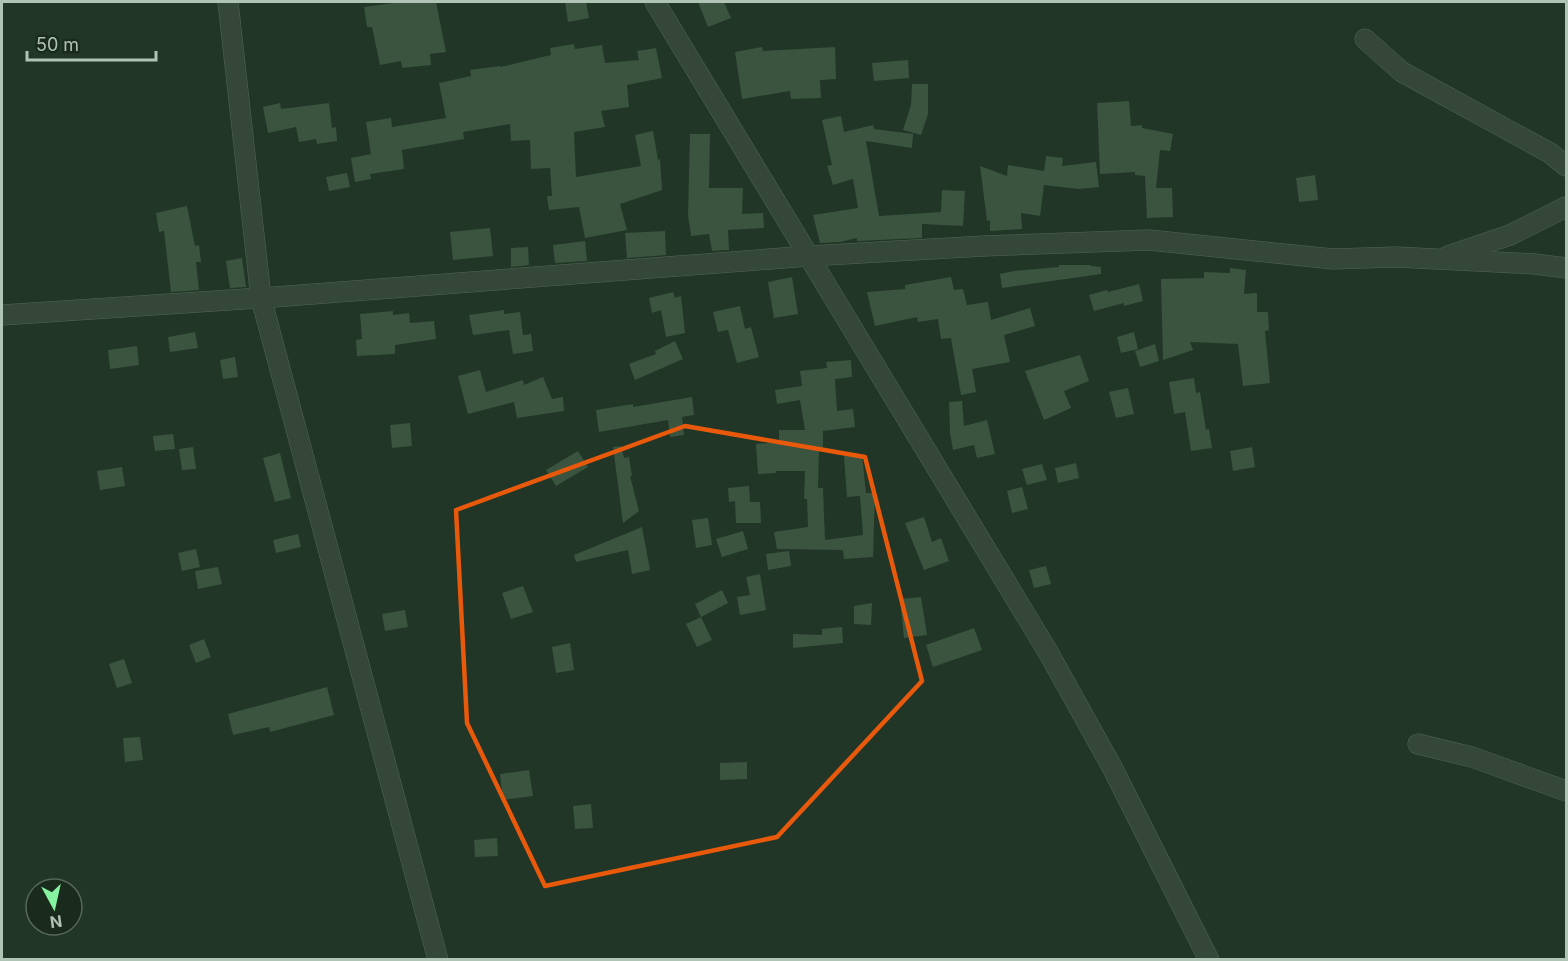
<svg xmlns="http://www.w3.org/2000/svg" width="1568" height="961" font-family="Inter,sans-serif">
  <rect width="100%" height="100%" fill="#213626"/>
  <g fill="#3a5440">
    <path d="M401,2H436L446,52L430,54L431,65L402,68L401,61L380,65L372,27H367L364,7Z"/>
    <path d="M565,2H586L589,18L568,22Z"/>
    <path d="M698,2H724L731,18L708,27Z"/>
    <path d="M574,44L575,49L602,45L605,63L639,60L637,51L656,48L662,78L627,85L629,107L601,111L605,127L574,132L576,177L641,166L635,135L653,131L658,160L660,159L662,190L620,204L627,230L585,238L579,207L549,210L547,196H552L550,168L531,169L530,140L511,141L510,124L463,132L464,139L402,150L404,169L370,174L371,179L355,182L351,158L371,154L366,122L391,118L392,127L446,118L439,83L471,76L470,70L500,66L501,67L551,55L550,48Z"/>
    <path d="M762,47L763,51L835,47L836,79L820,80L821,98L791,99L790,91L742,99L735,52Z"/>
    <path d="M908,60L909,78L874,81L872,63Z"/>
    <path d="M912,84H928V114L921,135L903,130L911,105Z"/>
    <path d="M1129,101L1131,126L1142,125V128L1173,134L1170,151L1160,150L1156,188H1172L1173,217L1147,218L1145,176L1135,175V172L1100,174L1097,103Z"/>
    <path d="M280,103L281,109L329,103L332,128L336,127L337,141L317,144L316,139L299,142L296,127L268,133L263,107Z"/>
    <path d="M841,116L844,132L873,125L874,129L913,134L912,148L866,141L879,216L941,212L942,190L965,191L963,226L922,224V238L857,241V238L840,242L820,243L813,215L858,208L853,179L833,185L827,166L832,165L822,120Z"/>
    <path d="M690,134H710L709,188H743L742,214L763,213L764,228L728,230L729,250L712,251L709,234L691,236L688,215Z"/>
    <path d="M1046,156L1063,158L1062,166L1096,162L1099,187L1079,189L1044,185L1040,216L1021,213L1022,229L990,231V220L987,221L980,166L1007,176L1008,165L1044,171Z"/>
    <path d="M347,173L350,187L329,191L326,177Z"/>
    <path d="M1315,175L1318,200L1299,202L1296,178Z"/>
    <path d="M187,206L195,246L199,245L201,262H196L199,290L171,292L164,231L159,232L156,213Z"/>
    <path d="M490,228L493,256L453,260L450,232Z"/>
    <path d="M665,231L666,255L627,258L625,233Z"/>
    <path d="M585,241L587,261L555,263L553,245Z"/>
    <path d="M528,247L529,265L511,267V248Z"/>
    <path d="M242,258L246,287L230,288L226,261Z"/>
    <path d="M1059,265H1090L1091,266L1101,267V274L1002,288L1000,274L1014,271L1059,267Z"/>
    <path d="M1230,268L1246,270L1244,294L1257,293V312H1268L1269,330L1265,331L1270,383L1243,386L1238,344L1190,342L1193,350L1163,360L1161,279L1204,278V272L1230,273Z"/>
    <path d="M792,277L798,314L774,318L768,282Z"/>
    <path d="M951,277L954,290L963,289L967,305L988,302L991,320L1030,308L1035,326L1004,335L1010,362L972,369L976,392L961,395L951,338L941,339L938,319L918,322L917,317L875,326L867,292L905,289V285Z"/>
    <path d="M1139,284L1143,301L1124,306V303L1094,311L1089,295L1107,290L1108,292Z"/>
    <path d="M673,292L675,298L681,296L685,333L666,337L661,310L652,313L649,298Z"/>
    <path d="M740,306L745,329L751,327L759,357L737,363L728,330L718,332L713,312Z"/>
    <path d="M504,310V314L520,312L523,335L531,334L533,351L513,354L509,330L473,335L469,315Z"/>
    <path d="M393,311V315L409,313L410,323L434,321L436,339L395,345V354L357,356L356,340L362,339L360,314Z"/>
    <path d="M195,332L198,348L170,352L168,337Z"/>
    <path d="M1134,332L1138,349L1121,353L1117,337Z"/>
    <path d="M675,341L683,359L635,380L629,364L656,354L655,351Z"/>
    <path d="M1155,344L1159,361L1140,367L1135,351Z"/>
    <path d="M137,346L139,365L110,369L108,350Z"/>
    <path d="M1080,355L1089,381L1064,391L1071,408L1044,420L1025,371Z"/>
    <path d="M235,357L238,377L223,379L220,360Z"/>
    <path d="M851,360L852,377L835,379L837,411L853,409L855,427L823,431V450H819L818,488H823L825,540L863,535L860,496L847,497L844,456L862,454L866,493H875L873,557L844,559L843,550L777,549L774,532L808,527L807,499H804L805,471H776V473L758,474L756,444L779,442V430H805L800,400L777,404L775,390L802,386L800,371L827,368L826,362Z"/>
    <path d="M480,370L486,392L523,380L524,385L543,377L552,399L563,397L564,411L517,418L514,402L468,414L458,376Z"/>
    <path d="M1194,378L1196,393L1200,392L1206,430L1209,429L1212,448L1191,451L1185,412L1174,414L1169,382Z"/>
    <path d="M1128,388L1134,414L1116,418L1109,392Z"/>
    <path d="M692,397L694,415L682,417L684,435L670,437L668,420L599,432L596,410L633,404V407Z"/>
    <path d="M962,401L964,426L987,420L995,454L977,458L974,445L953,450L950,433L949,402Z"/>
    <path d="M410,423L412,446L392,448L390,425Z"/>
    <path d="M173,434L175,449L155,451L153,436Z"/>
    <path d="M621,446L624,458L629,457L632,476H630L639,511L623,523L613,447Z"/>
    <path d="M193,447L196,469L182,470L179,449Z"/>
    <path d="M1252,447L1255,467L1233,471L1230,451Z"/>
    <path d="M578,451L588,467L556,486L546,470Z"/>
    <path d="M280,453L291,498L275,502L263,458Z"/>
    <path d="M1076,463L1079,478L1058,483L1055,468Z"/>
    <path d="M1042,464L1047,480L1027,485L1022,469Z"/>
    <path d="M122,467L125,486L100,490L97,471Z"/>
    <path d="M749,486L750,502H760L761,523H736L735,501L729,502L728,488Z"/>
    <path d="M1022,487L1028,509L1012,513L1007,491Z"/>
    <path d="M924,517L932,542L941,538L949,561L924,570L905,523Z"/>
    <path d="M708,518L712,545L696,548L692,520Z"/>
    <path d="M642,527L650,570L632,574L628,550L576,562L574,555Z"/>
    <path d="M743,531L748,549L722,557L716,539Z"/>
    <path d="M298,534L301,547L276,553L273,540Z"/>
    <path d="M196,549L200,567L182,571L178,553Z"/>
    <path d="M789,551L791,566L768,570L766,554Z"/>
    <path d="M1046,566L1051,584L1034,588L1029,570Z"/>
    <path d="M218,567L222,584L198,589L195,571Z"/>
    <path d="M760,574L766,610L740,615L737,597L750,595L746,577Z"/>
    <path d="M523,586L533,612L511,619L502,593Z"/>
    <path d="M722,590L728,603L701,617L695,604Z"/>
    <path d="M921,597L927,635L904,638L900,599Z"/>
    <path d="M872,603L871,625L854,624V606Z"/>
    <path d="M405,610L408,627L385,631L382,614Z"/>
    <path d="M701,617L712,640L697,647L686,624Z"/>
    <path d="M842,627L843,643L793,648V634L822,635V629Z"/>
    <path d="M974,628L982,650L933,667L926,645Z"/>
    <path d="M204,639L211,657L196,663L189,645Z"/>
    <path d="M570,643L574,670L556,673L552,647Z"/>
    <path d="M124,659L132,683L117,688L109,664Z"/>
    <path d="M327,687L334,715L270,732L269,727L233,735L228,714Z"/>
    <path d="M140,737L143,760L125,762L123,738Z"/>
    <path d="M747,762V779L720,780V763Z"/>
    <path d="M529,770L533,796L503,800L500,774Z"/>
    <path d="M591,804L593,828L575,829L573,806Z"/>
    <path d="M497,838L498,856L475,857L474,840Z"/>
  </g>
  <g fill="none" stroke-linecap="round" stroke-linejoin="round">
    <g stroke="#526557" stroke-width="21">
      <g id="minor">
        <path d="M228,2L261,298L438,960"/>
        <path d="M655,2L1048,652L1112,767L1209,960"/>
        <path d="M1365,39L1402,72L1550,153L1566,166"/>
        <path d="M1448,256L1510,235L1566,207"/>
        <path d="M2,315L261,298L809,256L984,246L1149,240L1333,259L1396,257L1535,264L1566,268"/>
        <path d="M1418,744L1472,757L1566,791"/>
      </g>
    </g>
    <use href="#minor" stroke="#344739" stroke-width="20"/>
  </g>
  <path fill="none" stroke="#e8590c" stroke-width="4.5" stroke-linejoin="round" d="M685,426L865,457L922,681L777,837L545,886L467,723L456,510Z"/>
  <rect width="1568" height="961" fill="none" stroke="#afc4b4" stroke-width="6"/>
  <g transform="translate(54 907) rotate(172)"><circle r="28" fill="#1a2b1e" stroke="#56685a" stroke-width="1.5"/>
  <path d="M0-4.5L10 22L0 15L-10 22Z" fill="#85f3a2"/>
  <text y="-9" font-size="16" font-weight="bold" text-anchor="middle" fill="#afc4b4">N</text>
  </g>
  <path d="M27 51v9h129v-9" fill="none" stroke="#afc4b4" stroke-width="3"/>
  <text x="36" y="51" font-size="18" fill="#afc4b4" stroke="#1a2b1e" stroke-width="4.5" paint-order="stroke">50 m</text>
</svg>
